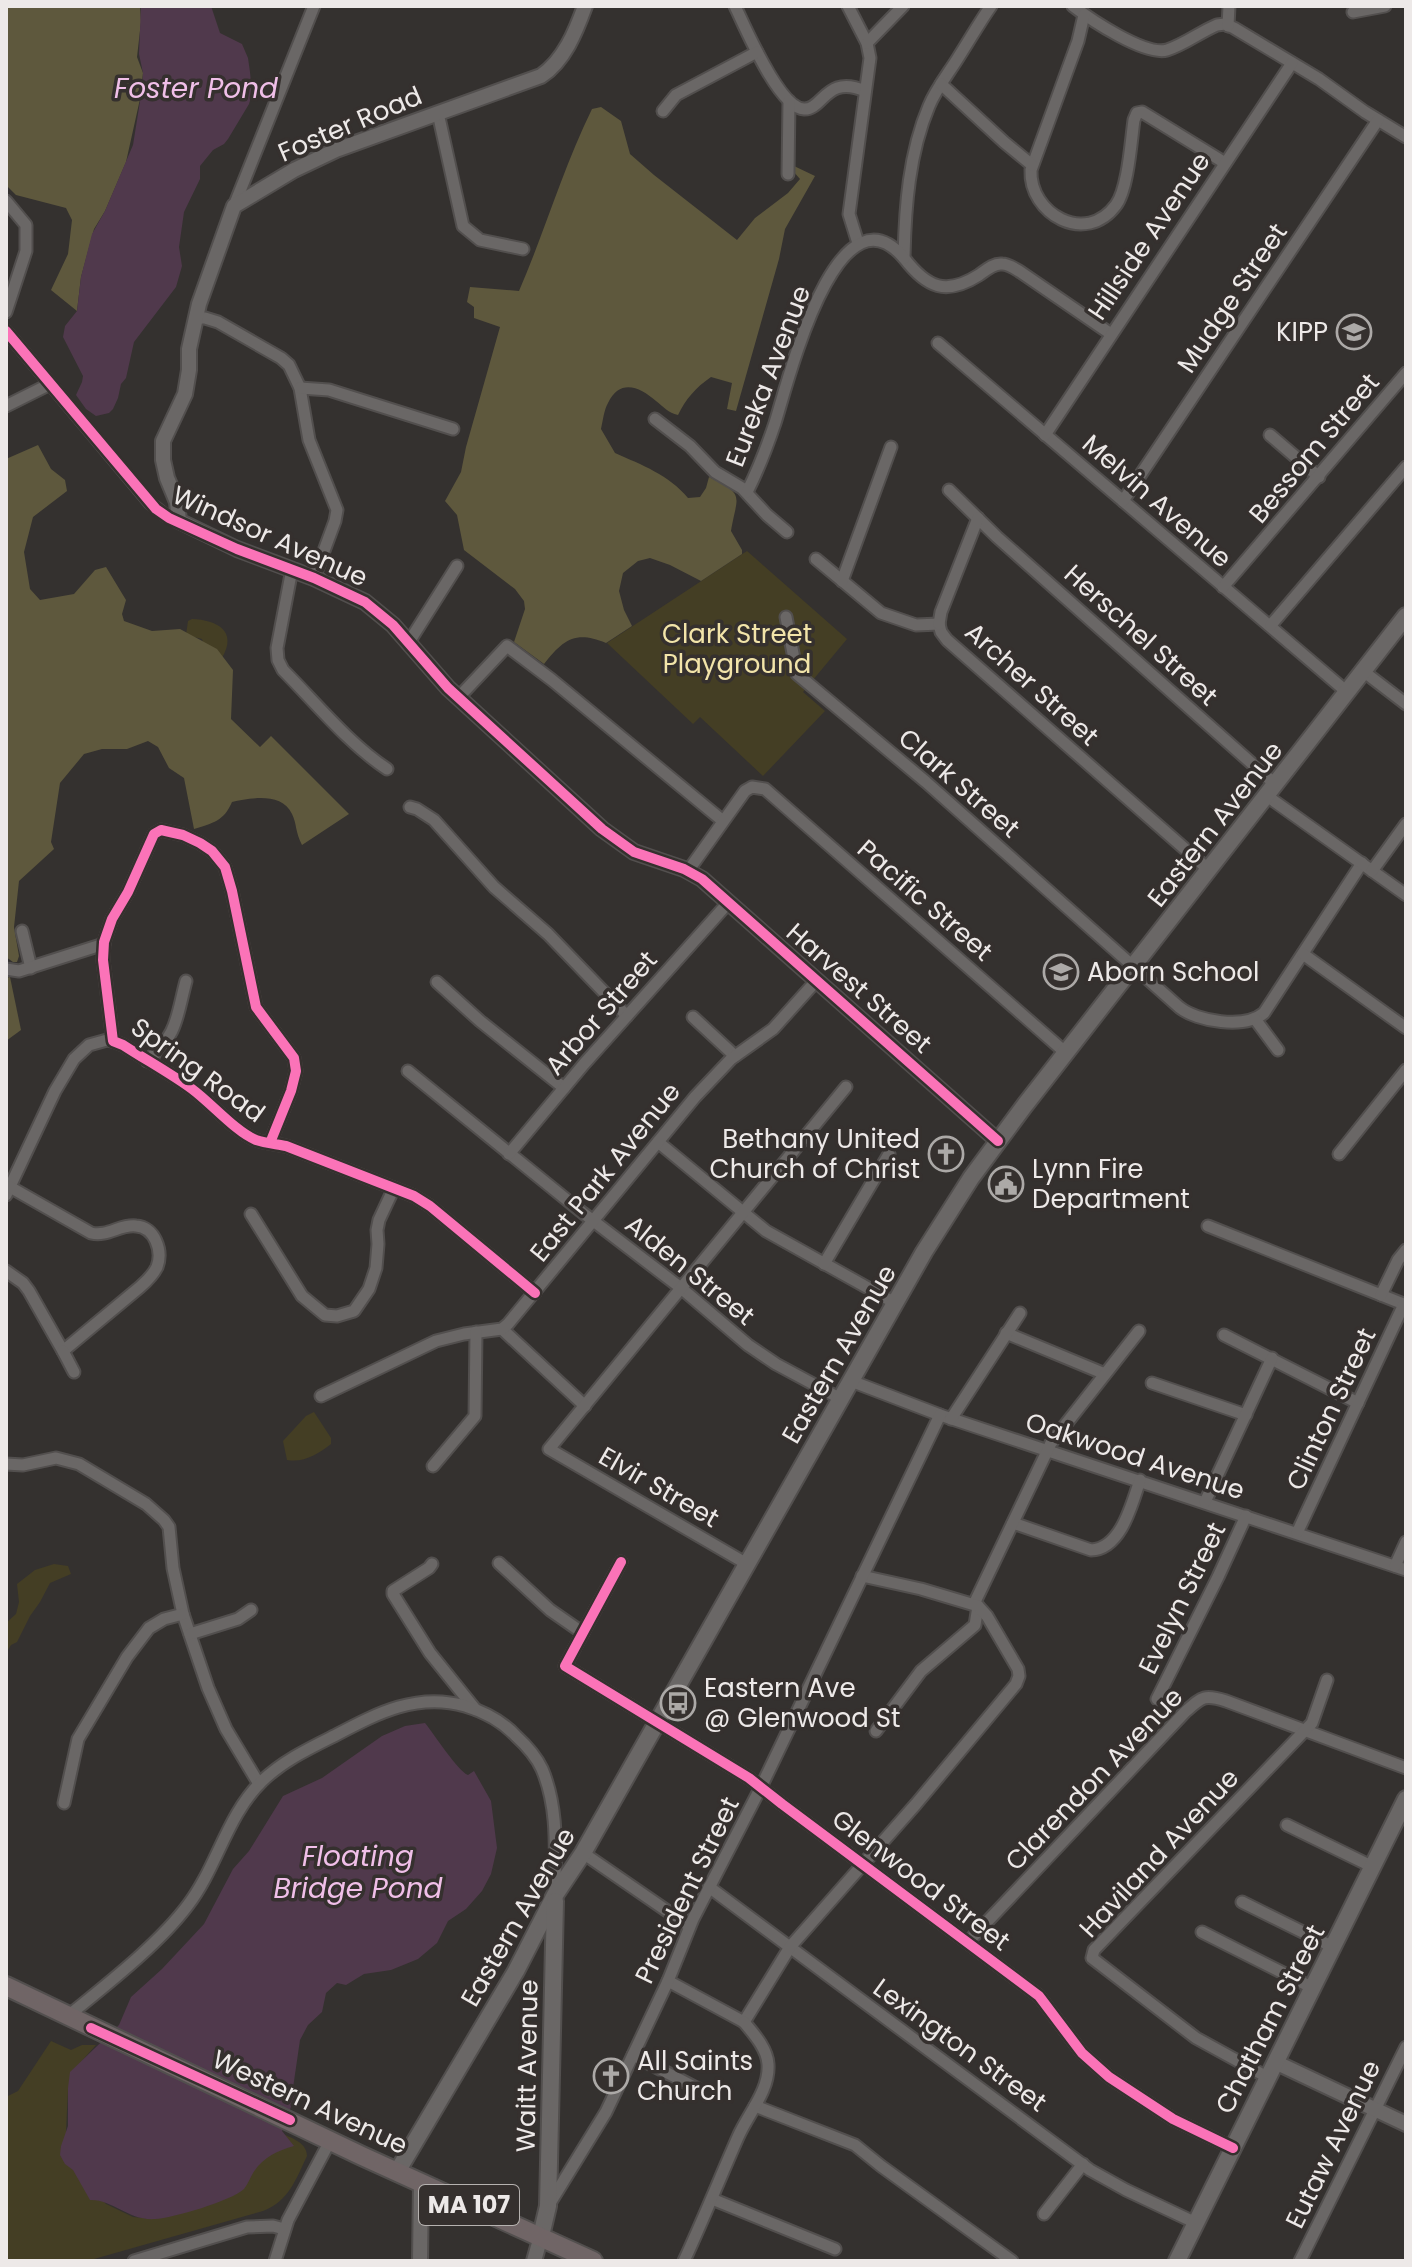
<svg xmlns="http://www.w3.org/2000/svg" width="1412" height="2267" font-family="Poppins,sans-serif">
  <rect width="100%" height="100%" fill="#34312f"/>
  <g fill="#443e24">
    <path d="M747,551L847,639L803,692L825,711L763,776L700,717L693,724L607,643Z"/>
    <path d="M192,619C217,620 238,631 222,658L204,647L202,639L186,635L188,621Z"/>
    <path d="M314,1412L331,1438V1444C318,1454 304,1463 287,1460L283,1441L306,1416Z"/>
    <path d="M54,1564L68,1566L71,1574L50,1583L40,1602L30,1616L17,1642L11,1645L6,1653V1623L16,1614L19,1602L17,1584L35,1570Z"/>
    <path d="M51,2041L71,2050L82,2045H96L80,2063L68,2089L66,2131L87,2184L106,2204L133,2217L155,2219L276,2131C288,2137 307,2141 307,2156C296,2179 289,2201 263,2211L87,2261H6V2097L18,2091Z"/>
  </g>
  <g fill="#5e583d">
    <path d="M6,6H140L141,22L137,57L143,73L140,99L126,162L105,211L94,229L81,277L77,311L51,290L68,254L72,220L66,208L16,195L6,185Z"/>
    <path d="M601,107L621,121L630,154L654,175L737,240L755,218L788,193L800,179L793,171L794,166L815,176L785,229L779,259L736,411L727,409L732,383L711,377C695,388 686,399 678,415C668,413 664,407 656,401C640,387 620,378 608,403C604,410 603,420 601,429L615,453C642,465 669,475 688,498L700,497L706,488L709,477C746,495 737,495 731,531L742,550V554L701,581L670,565L650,558L638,561L623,573L619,591L624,610L632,626L606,643C575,630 563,640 544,664L514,642L525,609L524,601L515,589L464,550L457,515L445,501L461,472L466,447L500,327L474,318V307L467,302L470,287L519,291C545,231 563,168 592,109Z"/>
    <path d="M38,445L51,469L65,480L67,491L33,517L24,552L30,589L40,600L74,594L95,570L106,567L126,600L122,614L124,621L152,631L180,629L217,649L233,670L231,719L260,747L271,736L349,814L302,845C295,832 297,824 292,814C282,792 250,798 232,802C224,821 213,823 194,829L184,778L169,768L158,747L148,741L127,749H102L84,754L60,783L51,842L54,849L19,881L14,927L19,956L17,962H13L6,957V459Z"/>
    <path d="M10,977L21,1030L6,1041V978Z"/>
  </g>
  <g fill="#50394c">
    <path d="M141,6H211L220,33L242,44L248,58L250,72L252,94L249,104L228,139L224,144L213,150L200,166V179L184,212L179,247L182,266L176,287L134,342L126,378L121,384L118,398L113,409L109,413L96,416L86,409L76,395L82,382L83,376L63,337L65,326L77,311L81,277L92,234L105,211L133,145L142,89L143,73L139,54Z"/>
    <path d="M425,1723C434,1734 458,1771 468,1775L474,1771L491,1801L497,1848L491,1874L482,1891L466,1909L448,1921L437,1943L418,1959L391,1970L364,1974L346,1985L337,1983L326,1993L322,2012L308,2025L300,2040L293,2088L295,2096L282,2131L294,2146C277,2151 263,2157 253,2173C250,2178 248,2184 244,2189C231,2201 173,2218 155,2219C129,2221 112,2199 90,2200L73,2170L65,2164L60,2155L61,2146L68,2126V2088L70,2072L119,2025L131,1997L162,1969L204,1924L233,1869L249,1851L283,1796L322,1778L382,1736L405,1726Z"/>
  </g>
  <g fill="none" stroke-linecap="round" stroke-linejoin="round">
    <g stroke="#524f4e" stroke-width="15">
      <g id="minor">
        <path d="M735,6C745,27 779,108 804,109C823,110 826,74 865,91"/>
        <path d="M848,6L867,43L870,58L849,214L858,243"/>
        <path d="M991,6C979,23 969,41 958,58C948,74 936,89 929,106C909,153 905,207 904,258C927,288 946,296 979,275C986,270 994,263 1002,264C1008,264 1014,268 1019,271L1111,334"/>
        <path d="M1073,6C1091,20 1145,56 1167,50C1184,45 1200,32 1217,25L1225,24L1234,28L1319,79L1365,112L1406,137"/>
        <path d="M1353,12L1385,6"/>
        <path d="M1084,15L1078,41L1031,170C1029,214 1086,246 1116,205C1128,189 1131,141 1134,120L1137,113L1142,112L1225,163"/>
        <path d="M1228,26L1229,6"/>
        <path d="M867,43L903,6"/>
        <path d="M941,84L1004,142L1032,165"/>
        <path d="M663,111L676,95L757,52"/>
        <path d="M438,113L463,226L480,240L523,249"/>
        <path d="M788,174L789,101"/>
        <path d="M6,201L26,225V251L6,312"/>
        <path d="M234,206L314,6"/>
        <path d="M195,318H205L218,322L281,358L289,365L300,388L309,440L337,510L335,521L314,578"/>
        <path d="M6,331L150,503L166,516L179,521"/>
        <path d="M938,343L1347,692"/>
        <path d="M300,388L329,390L453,429"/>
        <path d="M6,406L50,384"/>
        <path d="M655,419L690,446L715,472L742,488L767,515L787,532"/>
        <path d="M1045,435L1292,63"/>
        <path d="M1270,435L1319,477"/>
        <path d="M949,490L997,537L1276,785"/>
        <path d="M747,492C758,470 767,447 775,423C787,385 837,179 904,258"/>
        <path d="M1123,501L1378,120"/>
        <path d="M816,559L881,613L916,625L939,624"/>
        <path d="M292,569L277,648L278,660L283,670C316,703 348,743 387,769"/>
        <path d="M842,581L891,447"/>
        <path d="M1223,587L1406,373"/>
        <path d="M786,617L797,674L926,782L1179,1007C1197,1022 1245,1029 1264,1013L1362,863"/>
        <path d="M939,624L941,632L947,640L1209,870"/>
        <path d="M939,624L941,612L978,518"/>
        <path d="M1271,625L1406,467"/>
        <path d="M409,642L457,566"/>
        <path d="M1363,671L1406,704"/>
        <path d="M459,697L507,646L552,680L723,821"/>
        <path d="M1267,796L1406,895"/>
        <path d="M410,807L417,809L434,820L494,887L548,934L627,1016"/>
        <path d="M688,871L745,791L752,787L765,789L1066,1053"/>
        <path d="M1372,871L1406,824"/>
        <path d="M22,931L31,968"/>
        <path d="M1303,954L1406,1028"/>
        <path d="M6,969L19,971L104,944"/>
        <path d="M437,982L480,1021L564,1088"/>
        <path d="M693,1017L735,1056"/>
        <path d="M1255,1019L1278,1050"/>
        <path d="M147,1061C178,1034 176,1019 186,981"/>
        <path d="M408,1071L583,1213L681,1288L748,1345L776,1364L841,1399"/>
        <path d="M658,1142L766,1231L895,1303"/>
        <path d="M270,1143L291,1091L296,1071L294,1058L256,1007L232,891L225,867L212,851L200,843L183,835L161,830L154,834L128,892L112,919L104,942L103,960L113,1041L123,1045C146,1060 170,1073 192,1089C211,1103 236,1132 256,1140C265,1143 276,1144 286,1146L414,1196L430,1206L535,1293"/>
        <path d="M509,1154L584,1064L728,903"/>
        <path d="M1339,1154L1406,1070"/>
        <path d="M6,1195L55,1091L74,1059L89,1045L107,1040L113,1041"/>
        <path d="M251,1214L302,1296L325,1315L337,1316L354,1311L369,1289L376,1268L378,1244L377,1230L379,1220L394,1188"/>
        <path d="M1208,1226L1406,1305"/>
        <path d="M824,1264L889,1154"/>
        <path d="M6,1271L23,1283L29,1291L63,1351L140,1287C147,1281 153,1275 157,1267C163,1251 155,1227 136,1226C120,1224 108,1237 91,1233L10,1187"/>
        <path d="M1381,1295L1398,1260L1406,1250"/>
        <path d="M502,1329L585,1406"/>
        <path d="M1006,1333L1105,1374"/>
        <path d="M1224,1335L1358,1403"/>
        <path d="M63,1351L74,1372"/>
        <path d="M851,1381L940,1415L1406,1570"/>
        <path d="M1152,1383L1246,1415"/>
        <path d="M321,1396L436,1341L464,1334L502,1329L508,1324L695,1097L731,1059L773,1029L817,980"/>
        <path d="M951,1419L1020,1313"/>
        <path d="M6,1464L23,1465L56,1458L79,1464L146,1504L164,1520L169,1527L173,1568L183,1614L208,1688L226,1729L259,1784"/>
        <path d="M433,1466L475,1416L476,1332"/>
        <path d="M1205,1502L1272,1358"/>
        <path d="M1013,1523L1091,1550C1121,1549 1132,1504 1140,1480"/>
        <path d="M1297,1533L1404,1304"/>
        <path d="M621,1562L565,1666L749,1778L782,1804L1039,1996L1082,2053L1109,2077L1173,2119L1233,2148"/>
        <path d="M499,1563L550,1610L583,1633"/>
        <path d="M432,1564L429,1568L393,1591V1594L430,1653L475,1709"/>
        <path d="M747,1564L549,1449L846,1087"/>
        <path d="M1395,1566L1406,1542"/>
        <path d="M974,1604L1051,1443L1139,1331"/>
        <path d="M190,1634L238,1619L251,1610"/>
        <path d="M1157,1699L1218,1577L1246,1516"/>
        <path d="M876,1731L921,1671L975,1625L978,1606"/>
        <path d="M64,1803L78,1739L127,1657L149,1628L164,1619L183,1614"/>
        <path d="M1287,1825L1373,1867"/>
        <path d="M583,1853L689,1926"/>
        <path d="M709,1887L1090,2170L1126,2190L1196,2223"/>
        <path d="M1242,1902L1333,1947"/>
        <path d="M1202,1932L1313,1988"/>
        <path d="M968,1942L1185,1712C1202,1697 1204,1694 1226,1701L1406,1768"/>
        <path d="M668,1981L744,2022L790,1947L916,1804L1016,1684L1019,1676L1018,1669L987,1616L978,1606L921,1589L862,1576"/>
        <path d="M68,2016C106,1985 159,1944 188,1905C217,1867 227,1815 262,1781C283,1761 308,1749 334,1736C376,1714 416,1692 465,1706C485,1712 502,1721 516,1736C527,1746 536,1756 542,1769C559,1809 555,1852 555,1895"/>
        <path d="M633,2055L698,2089"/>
        <path d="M1267,2077L1196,2038L1092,1958L1094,1950L1312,1723L1327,1680"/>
        <path d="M755,2106L855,2145L881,2166L1012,2261"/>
        <path d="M712,2199L835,2249"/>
        <path d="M550,2203L606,2112L668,1981L693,1919L761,1787L940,1415"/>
        <path d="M1044,2214L1083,2164"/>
        <path d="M134,2261L247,2227L273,2226L284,2229"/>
        <path d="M275,2261L288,2220L330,2141"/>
        <path d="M684,2261C703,2220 720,2178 738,2137C748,2114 770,2090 768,2064C767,2048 753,2033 744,2022"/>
        <path d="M1300,2261L1406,2047"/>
      </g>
    </g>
    <g stroke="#524f4e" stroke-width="18">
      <g id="tertiary">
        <path d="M585,6C576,31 564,61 541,76L336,150L294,170L234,206L199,304L189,349V370L185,394L163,441V460L167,478L177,502L179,521L237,549L314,578L365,602L393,625L448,688L602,829L634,852L684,869L702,879L998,1141"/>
        <path d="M1275,2062L1406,2124"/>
        <path d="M420,2261L421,2183"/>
        <path d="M534,2261L541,2236"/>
      </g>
    </g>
    <g stroke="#524f4e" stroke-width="20">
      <g id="secondary">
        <path d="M397,2172L516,1971L555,1895L583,1853L924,1252L971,1178L1025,1105L1406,616"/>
        <path d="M541,2236L548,2206L555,1901"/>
        <path d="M1177,2261L1406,1799"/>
      </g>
    </g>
    <g stroke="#524f4e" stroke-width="22">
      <path id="primary" d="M6,1986L362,2156L593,2261"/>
    </g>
    <use href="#minor" stroke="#6a6766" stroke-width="11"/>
    <use href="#tertiary" stroke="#6a6766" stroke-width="14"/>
    <use href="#secondary" stroke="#6a6766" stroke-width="16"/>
    <use href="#primary" stroke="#706566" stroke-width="18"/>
    <g stroke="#35302e" stroke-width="15">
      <g id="cycleway">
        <path d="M6,331L156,509L169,518L237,549L314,578L365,602L393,625L448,688L602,829L634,852L684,869L702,879L998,1141"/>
        <path d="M270,1143L291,1091L296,1071L294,1058L256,1007L232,891L225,867L212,851L200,843L183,835L161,830L154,834L128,892L112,919L104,942L103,960L113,1041L123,1045C146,1060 170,1073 192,1089C211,1103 236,1132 256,1140C265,1143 276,1144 286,1146L414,1196L430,1206L535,1293"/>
        <path d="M621,1562L565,1666L749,1778L782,1804L1039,1996L1082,2053L1109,2077L1173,2119L1233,2148"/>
        <path d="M91,2028L290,2120"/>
      </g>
    </g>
    <use href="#cycleway" stroke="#fb73b8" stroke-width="10"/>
  </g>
  <defs>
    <g id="school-ring" transform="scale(1.8)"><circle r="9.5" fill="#35302e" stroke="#aca9a7" stroke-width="1.5"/><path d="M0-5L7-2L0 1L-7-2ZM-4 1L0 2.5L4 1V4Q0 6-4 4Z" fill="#aca9a7"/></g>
    <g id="church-ring" transform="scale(1.8)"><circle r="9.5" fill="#35302e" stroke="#aca9a7" stroke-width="1.5"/><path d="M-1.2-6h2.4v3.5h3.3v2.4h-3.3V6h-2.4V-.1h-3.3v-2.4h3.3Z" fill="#aca9a7"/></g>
    <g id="civic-ring" transform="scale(1.8)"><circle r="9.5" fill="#35302e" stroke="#aca9a7" stroke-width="1.5"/><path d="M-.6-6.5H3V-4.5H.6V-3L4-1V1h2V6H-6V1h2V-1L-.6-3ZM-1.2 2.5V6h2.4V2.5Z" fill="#aca9a7"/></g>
    <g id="bus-ring" transform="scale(1.8)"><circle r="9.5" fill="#35302e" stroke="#aca9a7" stroke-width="1.5"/><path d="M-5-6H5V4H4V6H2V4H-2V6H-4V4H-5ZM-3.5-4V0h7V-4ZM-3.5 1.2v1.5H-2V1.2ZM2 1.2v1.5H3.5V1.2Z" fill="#aca9a7"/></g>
  </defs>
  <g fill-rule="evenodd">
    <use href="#school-ring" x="1354" y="332"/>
    <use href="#school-ring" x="1061" y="972"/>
    <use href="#church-ring" x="946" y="1154"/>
    <use href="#civic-ring" x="1006" y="1184"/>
    <use href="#bus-ring" x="678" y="1703"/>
    <use href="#church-ring" x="611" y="2076"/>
  </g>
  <g text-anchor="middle" stroke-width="7" stroke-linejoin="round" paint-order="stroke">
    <rect fill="#35302e" stroke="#b6b2b0" stroke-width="2" x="419" y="2185" width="100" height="40" rx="6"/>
    <g font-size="24" font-weight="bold" fill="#ede9e8">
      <text x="469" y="2213">MA 107</text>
    </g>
    <g font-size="26" fill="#ede9e8" stroke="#35302e">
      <text transform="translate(350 124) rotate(-23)" y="9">Foster Road</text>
      <text transform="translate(1149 236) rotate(-56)" y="9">Hillside Avenue</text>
      <text transform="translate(1232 298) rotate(-56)" y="9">Mudge Street</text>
      <text transform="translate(768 376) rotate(-69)" y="9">Eureka Avenue</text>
      <text transform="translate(1314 448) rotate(-50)" y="9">Bessom Street</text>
      <text transform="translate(1157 501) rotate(41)" y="9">Melvin Avenue</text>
      <text transform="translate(270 536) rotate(24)" y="9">Windsor Avenue</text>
      <text transform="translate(1141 635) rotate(42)" y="9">Herschel Street</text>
      <text transform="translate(1032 684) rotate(42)" y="9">Archer Street</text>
      <text transform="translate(959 783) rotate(41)" y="9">Clark Street</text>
      <text transform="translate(1215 824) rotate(-52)" y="9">Eastern Avenue</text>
      <text transform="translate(925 900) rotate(41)" y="9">Pacific Street</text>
      <text transform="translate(859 988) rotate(41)" y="9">Harvest Street</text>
      <text transform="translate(601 1013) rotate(-49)" y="9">Arbor Street</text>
      <text transform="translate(198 1070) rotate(36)" y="9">Spring Road</text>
      <text transform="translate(605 1172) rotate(-51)" y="9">East Park Avenue</text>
      <text transform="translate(690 1270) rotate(39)" y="9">Alden Street</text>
      <text transform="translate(839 1354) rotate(-60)" y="9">Eastern Avenue</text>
      <text transform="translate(1331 1409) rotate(-65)" y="9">Clinton Street</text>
      <text transform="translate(1135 1456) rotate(18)" y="9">Oakwood Avenue</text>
      <text transform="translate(659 1487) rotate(30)" y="9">Elvir Street</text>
      <text transform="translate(1182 1598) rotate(-64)" y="9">Evelyn Street</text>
      <text transform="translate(1094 1779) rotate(-46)" y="9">Clarendon Avenue</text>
      <text transform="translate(1159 1853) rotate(-47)" y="9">Haviland Avenue</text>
      <text transform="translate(921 1880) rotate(37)" y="9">Glenwood Street</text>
      <text transform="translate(687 1890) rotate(-64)" y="9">President Street</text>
      <text transform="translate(518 1917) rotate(-60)" y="9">Eastern Avenue</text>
      <text transform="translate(1270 2019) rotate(-63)" y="9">Chatham Street</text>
      <text transform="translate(960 2045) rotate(36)" y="9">Lexington Street</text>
      <text transform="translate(527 2066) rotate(-89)" y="9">Waitt Avenue</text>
      <text transform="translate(310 2102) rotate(25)" y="9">Western Avenue</text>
      <text transform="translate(1333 2144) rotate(-64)" y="9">Eutaw Avenue</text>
    </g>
    <g font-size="26" fill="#ede9e8" stroke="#35302e" text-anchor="start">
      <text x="1328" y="341" text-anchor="end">KIPP</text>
      <text x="1087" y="981">Aborn School</text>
      <text x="920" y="1148" text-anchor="end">Bethany United<tspan x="920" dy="30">Church of Christ</tspan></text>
      <text x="1032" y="1178">Lynn Fire<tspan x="1032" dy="30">Department</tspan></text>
      <text x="704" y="1697">Eastern Ave<tspan x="704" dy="30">@ Glenwood St</tspan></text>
      <text x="637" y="2070">All Saints<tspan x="637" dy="30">Church</tspan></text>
    </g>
    <g font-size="26" fill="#f2e4a9" stroke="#35302e">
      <text x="737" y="643">Clark Street<tspan x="737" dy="30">Playground</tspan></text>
    </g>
    <g font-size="28" font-style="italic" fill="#f0bfe8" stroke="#35302e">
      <text x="196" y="98">Foster Pond</text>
      <text x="358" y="1866">Floating<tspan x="358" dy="32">Bridge Pond</tspan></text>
    </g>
  </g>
  <rect width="1412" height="2267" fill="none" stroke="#ede9e8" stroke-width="16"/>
</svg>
